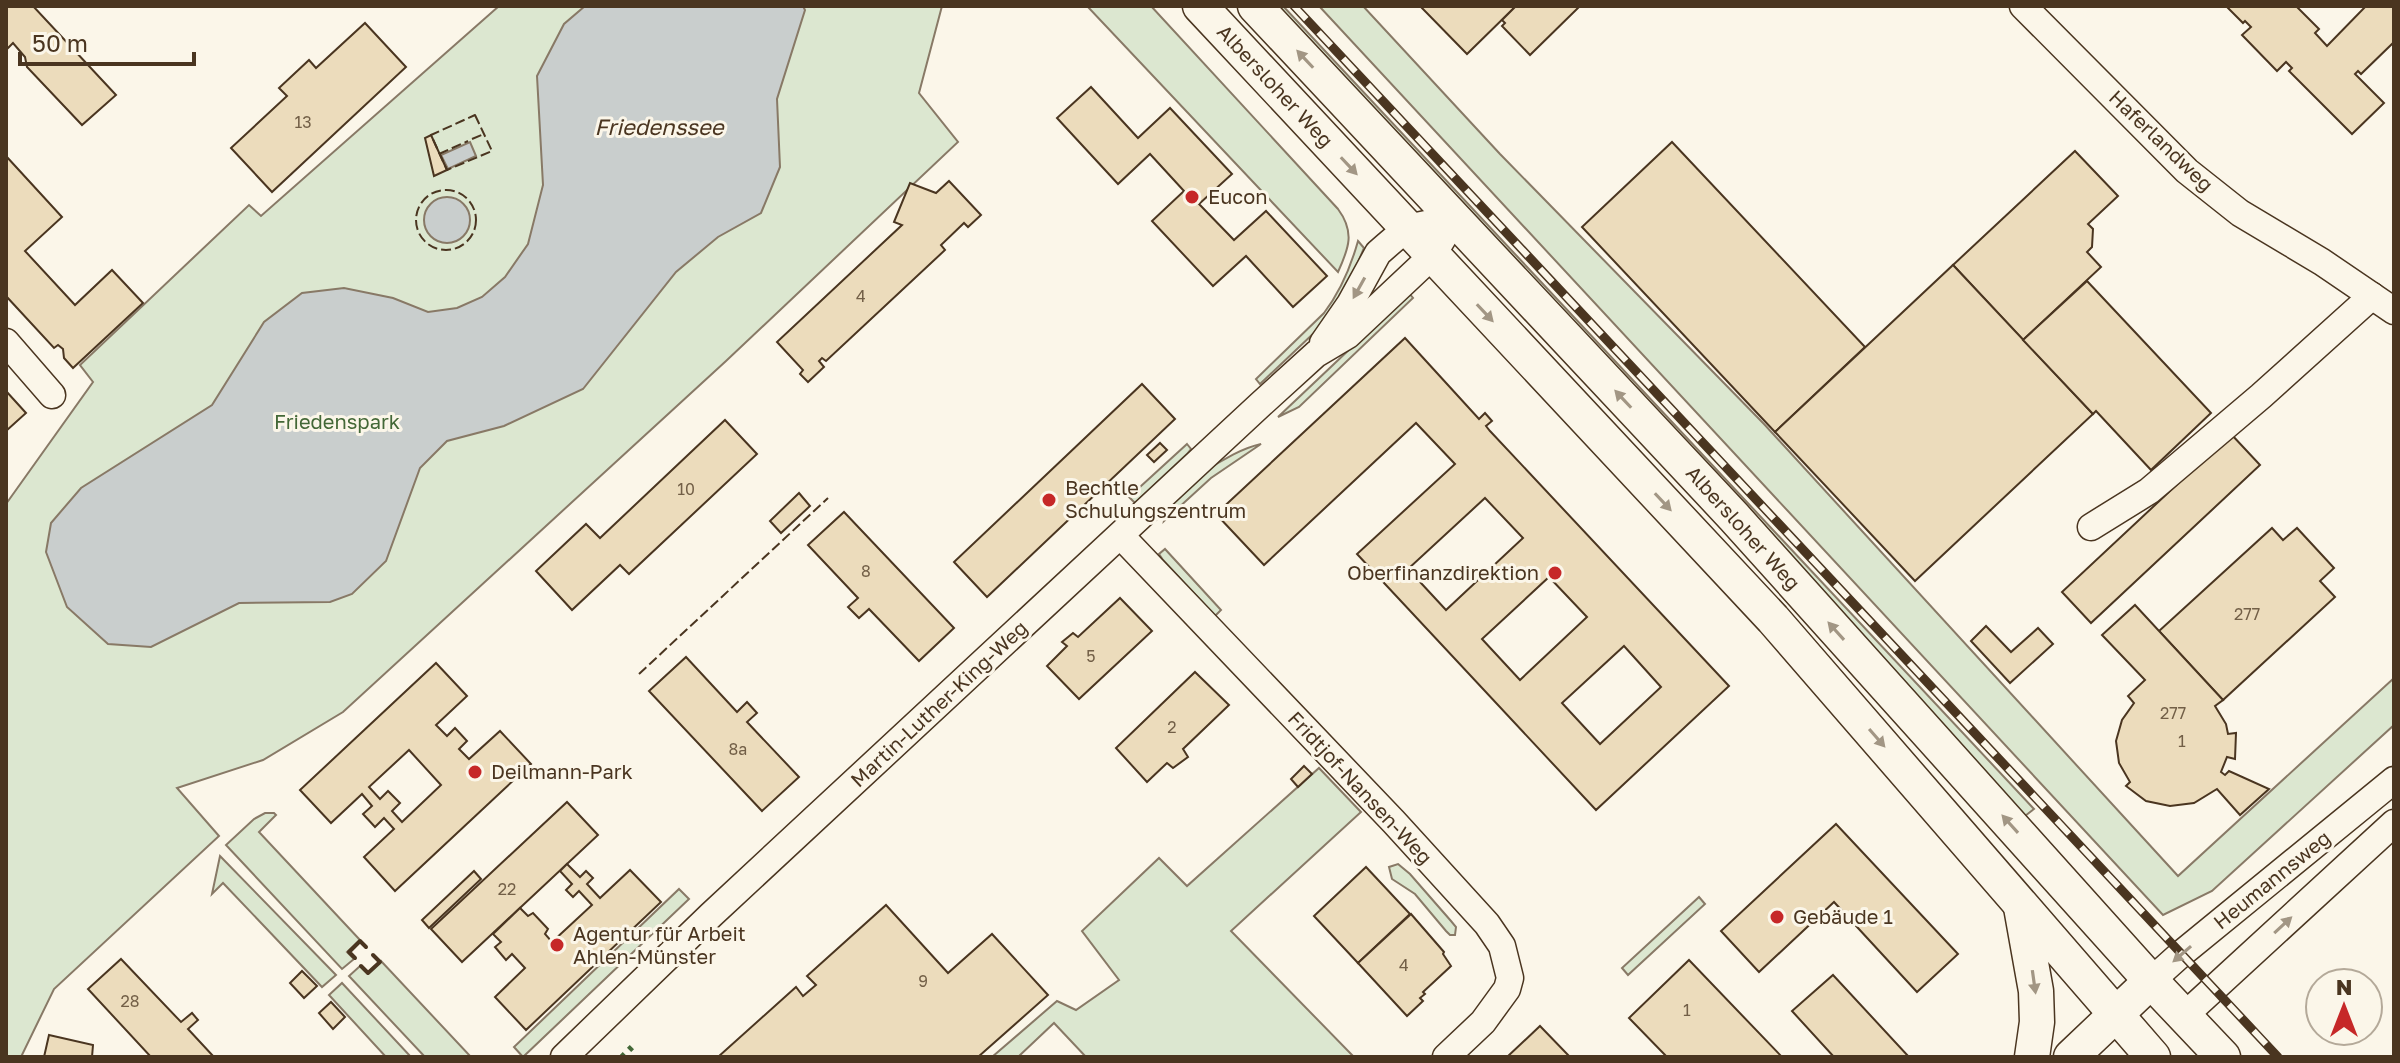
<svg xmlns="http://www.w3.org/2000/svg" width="2400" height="1063" font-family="'Golos Text',sans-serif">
  <rect width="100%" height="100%" fill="#fbf6e9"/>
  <g fill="#dce7d0" stroke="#887966" stroke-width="2">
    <path d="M499,6H942L919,93L958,142L726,361L343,712L263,760L177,788L219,836L54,989L21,1057H6V504L93,382L80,365L249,205L261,216Z"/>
    <path d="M1087,6H1151L1338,209C1355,232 1349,248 1338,272Z"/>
    <path d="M1272,6H1283L2034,809L2025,816Z"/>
    <path d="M1319,6H1363L1500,154L1764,424L2178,876L2394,678V725L2212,891L2163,915Z"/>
    <path d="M1358,241L1364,248L1345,293L1316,331L1260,384L1256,379L1324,313C1340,292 1351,266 1358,241Z"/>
    <path d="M1409,293L1413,298L1299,407L1278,417Z"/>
    <path d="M1187,444L1191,449L1187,454L1135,503L1129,497Z"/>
    <path d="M1261,444L1211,478L1164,521C1172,488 1229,451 1261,444Z"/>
    <path d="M1165,549L1221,610L1215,616L1163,560L1159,554Z"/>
    <path d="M1319,768L1361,812L1231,931L1354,1057H1086L1054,1023L1018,1057H992L1057,1001L1076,1010L1119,980L1082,931L1159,858L1187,886Z"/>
    <path d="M265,813H274L276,815L259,832L360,940L347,952L354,959L342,969L226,845L254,819Z"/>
    <path d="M220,856L336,975L322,987L223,883L212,894Z"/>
    <path d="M1398,864L1410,874L1451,921L1456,927L1455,935H1450L1446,931L1415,894L1392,879L1389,867Z"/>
    <path d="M679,889L689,899L523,1057L514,1047Z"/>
    <path d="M1699,897L1705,904L1628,975L1622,968Z"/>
    <path d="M381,961L471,1057H425L349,976L360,966L368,973Z"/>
    <path d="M342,983L411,1057H386L329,995Z"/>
  </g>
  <g fill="#c9cecd" stroke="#887966" stroke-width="2">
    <path d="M585,6H803L805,10L777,99L780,167L761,213L718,237L676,272L583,389L504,426L447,441L420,468L386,561L352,594L330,602L239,603L151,647L108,644L67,607L46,552L51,523L81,488L212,405L264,322L302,293L344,288L393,298L428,312L457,308L482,297L505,277L528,244L543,185L537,76L564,24Z"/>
    <path d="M470,142L476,156L448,169L441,155Z"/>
    <circle cx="447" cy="220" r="23"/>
  </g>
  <g fill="#ecdcbc" stroke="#4a3520" stroke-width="2" fill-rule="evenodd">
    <path d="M6,6H33L116,95L82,125L27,67L25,57L13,43L6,50Z"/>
    <path d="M1420,6H1516L1467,54Z"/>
    <path d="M1516,6H1580L1530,55L1502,26L1505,23L1502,20Z"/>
    <path d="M2226,6H2296L2319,29L2315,33L2327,46L2366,6H2394V42L2361,74L2358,71L2355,74L2384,103L2352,134L2289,71L2292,68L2286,62L2277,71L2242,35L2251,27L2245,21L2243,23Z"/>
    <path d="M365,23L406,67L272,192L231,148L287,96L279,88L309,60L316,68Z"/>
    <path d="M1091,87L1138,138L1170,108L1232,174L1199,204L1234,240L1266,211L1327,276L1293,307L1246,256L1213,286L1152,221L1184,191L1150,154L1118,184L1057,118Z"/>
    <path d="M431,135L447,170L434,176L425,138Z"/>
    <path d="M1672,142L1865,347L1775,432L1582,227Z"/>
    <path d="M2075,151L2118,196L2088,224L2093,229L2092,247L2087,252L2101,267L2023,340L1953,265Z"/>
    <path d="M6,156L62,217L25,251L75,305L112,270L143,303L73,368L64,358L63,349L58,345L54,348L6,296Z"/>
    <path d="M949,181L981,215L968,227L964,223L941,245L945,250L826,361L822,358L819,361L824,367L808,382L800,374L803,370L777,342L902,225L894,222L910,183L936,193Z"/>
    <path d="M1953,265L2093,414L1915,581L1775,432Z"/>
    <path d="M2087,281L2211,413L2151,470L2096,411L2093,414L2023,340Z"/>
    <path d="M1405,338L1479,419L1485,413L1492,421L1486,426L1490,431L1729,686L1596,810L1357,554L1455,464L1416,423L1264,565L1216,514ZM1485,498L1523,538L1446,610L1408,569ZM1549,577L1587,617L1520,680L1482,639ZM1624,646L1661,687L1600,744L1562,703Z"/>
    <path d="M1142,384L1175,419L987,597L954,562Z"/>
    <path d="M6,391L26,413L6,431Z"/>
    <path d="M725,420L757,454L629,574L620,565L572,610L536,571L586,524L600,538Z"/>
    <path d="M2231,434L2260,465L2091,623L2062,592Z"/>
    <path d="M1160,443L1167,450L1154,462L1147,455Z"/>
    <path d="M799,493L810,506L781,533L770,521Z"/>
    <path d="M844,512L954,628L919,661L869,609L859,618L848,607L858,598L808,545Z"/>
    <path d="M2272,528L2283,540L2297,528L2334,568L2320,581L2335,597L2223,700L2159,631Z"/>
    <path d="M1120,598L1152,631L1079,699L1047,666L1067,646L1062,642L1073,633L1078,637Z"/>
    <path d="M2135,605L2223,700L2215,706L2226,724L2228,734L2236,733L2235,759L2227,757L2221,772L2225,775L2229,771L2269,789L2240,815L2217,789L2194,803L2170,806L2146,801L2126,786L2130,782L2119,763L2116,741L2122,720L2134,703L2128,696L2145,680L2102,635Z"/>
    <path d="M1986,626L2011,652L2038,628L2053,644L2010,683L1971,641Z"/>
    <path d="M686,657L737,712L747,702L757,713L747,722L799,777L762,811L649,691Z"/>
    <path d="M436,663L467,696L436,725L447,736L455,728L467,741L459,749L469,759L500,731L531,764L395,891L364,857L394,829L384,818L375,827L363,814L372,806L362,794L331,823L300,790ZM409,750L441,785L402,822L392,811L400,803L388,791L380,799L369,787Z"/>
    <path d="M1195,672L1229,705L1183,749L1188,757L1173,768L1167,763L1147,782L1116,748Z"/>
    <path d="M1304,766L1312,774L1298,787L1291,779Z"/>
    <path d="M567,802L598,835L462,962L431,929Z"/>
    <path d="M1836,824L1958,954L1917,992L1834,902L1759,972L1721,931Z"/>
    <path d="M567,864L580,877L586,871L593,878L587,884L600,898L630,870L661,902L526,1030L495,997L525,968L512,954L506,960L495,947L501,942L493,934L520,908L528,916L533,913L548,929L545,934L552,942L592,905L579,891L573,897L566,890L572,884L560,871Z"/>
    <path d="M1366,867L1410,914L1358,963L1314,916Z"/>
    <path d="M474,871L481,879L429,928L422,920Z"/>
    <path d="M886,905L948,973L992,934L1048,995L978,1057H718L796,987L803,996L816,985L807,976Z"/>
    <path d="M1411,914L1444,952L1443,954L1451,966L1423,992L1425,994L1420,998L1423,1001L1407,1016L1358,963Z"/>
    <path d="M121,959L181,1022L192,1013L198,1020L188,1029L214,1057H151L88,989Z"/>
    <path d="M1689,960L1782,1057H1667L1629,1018Z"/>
    <path d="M302,971L317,986L304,998L290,983Z"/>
    <path d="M1833,975L1909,1057H1834L1792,1011Z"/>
    <path d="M331,1002L345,1017L333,1029L319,1013Z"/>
    <path d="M1540,1026L1570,1057H1507Z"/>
    <path d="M49,1035L93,1045L92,1057H44Z"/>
  </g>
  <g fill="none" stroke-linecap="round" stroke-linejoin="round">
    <g stroke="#4a3520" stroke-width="29">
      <g id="minor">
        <path d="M2023,6L2187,171L2240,213L2322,262L2394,311"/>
        <path d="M6,342L52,395"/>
        <path d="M1323,343L1350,304L1378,253L1386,246L1407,228L1455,218"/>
        <path d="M2091,527L2149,491L2261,396L2372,296"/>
        <path d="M1121,536L1394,822L1487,924L1502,946L1510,978L1507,989L1483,1022L1446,1057"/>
        <path d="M2151,981L2181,954L2394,780"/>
        <path d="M2185,1015L2394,823"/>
        <path d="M564,1057L711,915L1261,404L1316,354L1348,335L1432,256L1455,218"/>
      </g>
    </g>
    <g stroke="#4a3520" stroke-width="37">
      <g id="major">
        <path d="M1200,6L1773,619L2153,1057"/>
        <path d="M1255,6L1734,517L2151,981L2223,1057"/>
        <path d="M2021,907L2036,991L2037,1022L2032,1057"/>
        <path d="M2071,1057L2151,981"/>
      </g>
    </g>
    <use href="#minor" stroke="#fbf6e9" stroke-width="26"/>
    <use href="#major" stroke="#fbf6e9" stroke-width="34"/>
    <g stroke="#4a3520" stroke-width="9">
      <path id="rail" d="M1294,6L2278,1057"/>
    </g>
    <use href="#rail" stroke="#fbf6e9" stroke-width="6" stroke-dasharray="18" stroke-linecap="butt"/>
    <path stroke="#436837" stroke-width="6" stroke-dasharray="4 6" stroke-linecap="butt" d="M622,1057L632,1047"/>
    <g stroke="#4a3520" stroke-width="2" stroke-dasharray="10 4" stroke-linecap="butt">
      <path d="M475,115L492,151L447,170L431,135Z"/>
      <path d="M472,139L484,134"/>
      <path d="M439,154L468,141"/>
      <circle cx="446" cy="220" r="30"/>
      <path d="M639,674L828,498"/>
    </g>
    <g stroke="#4a3520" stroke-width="4">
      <path d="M355,958L349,952L360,941L366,947"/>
      <path d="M361,966L368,973L380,962L373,955"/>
    </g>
  </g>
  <defs><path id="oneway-solid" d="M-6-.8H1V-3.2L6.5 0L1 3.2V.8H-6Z" transform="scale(2)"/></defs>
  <g fill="#a29684">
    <use href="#oneway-solid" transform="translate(1305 59) rotate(-133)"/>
    <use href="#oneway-solid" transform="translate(1349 166) rotate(47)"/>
    <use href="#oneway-solid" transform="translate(1359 288) rotate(119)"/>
    <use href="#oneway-solid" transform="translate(1485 313) rotate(47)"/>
    <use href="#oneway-solid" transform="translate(1623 399) rotate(-133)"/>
    <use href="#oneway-solid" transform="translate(1663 502) rotate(47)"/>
    <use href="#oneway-solid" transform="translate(1836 631) rotate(-132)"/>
    <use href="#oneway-solid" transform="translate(1877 738) rotate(49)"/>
    <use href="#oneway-solid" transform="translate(2010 824) rotate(-132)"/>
    <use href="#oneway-solid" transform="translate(2283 925) rotate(-43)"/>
    <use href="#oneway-solid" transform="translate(2182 954) rotate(139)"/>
    <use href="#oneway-solid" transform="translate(2034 982) rotate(82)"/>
  </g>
  <g fill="#c62828" stroke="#fbf6e9" stroke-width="3">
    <circle cx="1192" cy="197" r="8"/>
    <circle cx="1049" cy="500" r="8"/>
    <circle cx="1555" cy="573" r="8"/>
    <circle cx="475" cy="772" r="8"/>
    <circle cx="1777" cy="917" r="8"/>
    <circle cx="557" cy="945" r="8"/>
  </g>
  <g text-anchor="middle" stroke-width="6" stroke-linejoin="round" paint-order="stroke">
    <g font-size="16" fill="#725f47">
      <text x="303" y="128">13</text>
      <text x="861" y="302">4</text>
      <text x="686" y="495">10</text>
      <text x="866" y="577">8</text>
      <text x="2247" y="620">277</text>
      <text x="1091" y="662">5</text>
      <text x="2173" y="719">277</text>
      <text x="1172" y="733">2</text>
      <text x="2182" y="747">1</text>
      <text x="738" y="755">8a</text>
      <text x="507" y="895">22</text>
      <text x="1404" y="971">4</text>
      <text x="923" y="987">9</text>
      <text x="130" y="1007">28</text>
      <text x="1687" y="1016">1</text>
    </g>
    <g font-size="20" fill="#4a3520" stroke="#fbf6e9">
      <text transform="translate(1275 86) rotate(47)" y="7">Albersloher Weg</text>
      <text transform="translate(2161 141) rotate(44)" y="7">Haferlandweg</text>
      <text transform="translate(1743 528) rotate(48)" y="7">Albersloher Weg</text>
      <text transform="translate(939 704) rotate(-43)" y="7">Martin-Luther-King-Weg</text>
      <text transform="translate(1360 788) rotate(47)" y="7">Fridtjof-Nansen-Weg</text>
      <text transform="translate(2272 880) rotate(-39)" y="7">Heumannsweg</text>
    </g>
    <g font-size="20" fill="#4a3520" stroke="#fbf6e9" text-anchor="start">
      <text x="1208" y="204">Eucon</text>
      <text x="1065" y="495">Bechtle<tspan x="1065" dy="23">Schulungszentrum</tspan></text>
      <text x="1539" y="580" text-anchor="end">Oberfinanzdirektion</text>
      <text x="491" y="779">Deilmann-Park</text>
      <text x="1793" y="924">Gebäude 1</text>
      <text x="573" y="941">Agentur für Arbeit<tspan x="573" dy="23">Ahlen-Münster</tspan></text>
    </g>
    <g font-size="20" fill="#436837" stroke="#fbf6e9">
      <text x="337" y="429">Friedenspark</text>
    </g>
    <g font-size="22" font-style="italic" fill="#4a3520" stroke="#fbf6e9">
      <text x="659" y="135">Friedenssee</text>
    </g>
  </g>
  <rect width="2400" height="1063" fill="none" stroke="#4a3520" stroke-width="16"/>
  <g transform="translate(2344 1007)"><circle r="38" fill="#fbf6e9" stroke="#b4a999" stroke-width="2"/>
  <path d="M0-6L14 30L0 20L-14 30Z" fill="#c62828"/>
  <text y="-12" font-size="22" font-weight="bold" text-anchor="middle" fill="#4a3520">N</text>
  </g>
  <path d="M20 52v12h174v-12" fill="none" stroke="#4a3520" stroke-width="4"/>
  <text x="32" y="52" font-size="24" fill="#4a3520" stroke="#fbf6e9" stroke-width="6" paint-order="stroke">50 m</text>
</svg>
